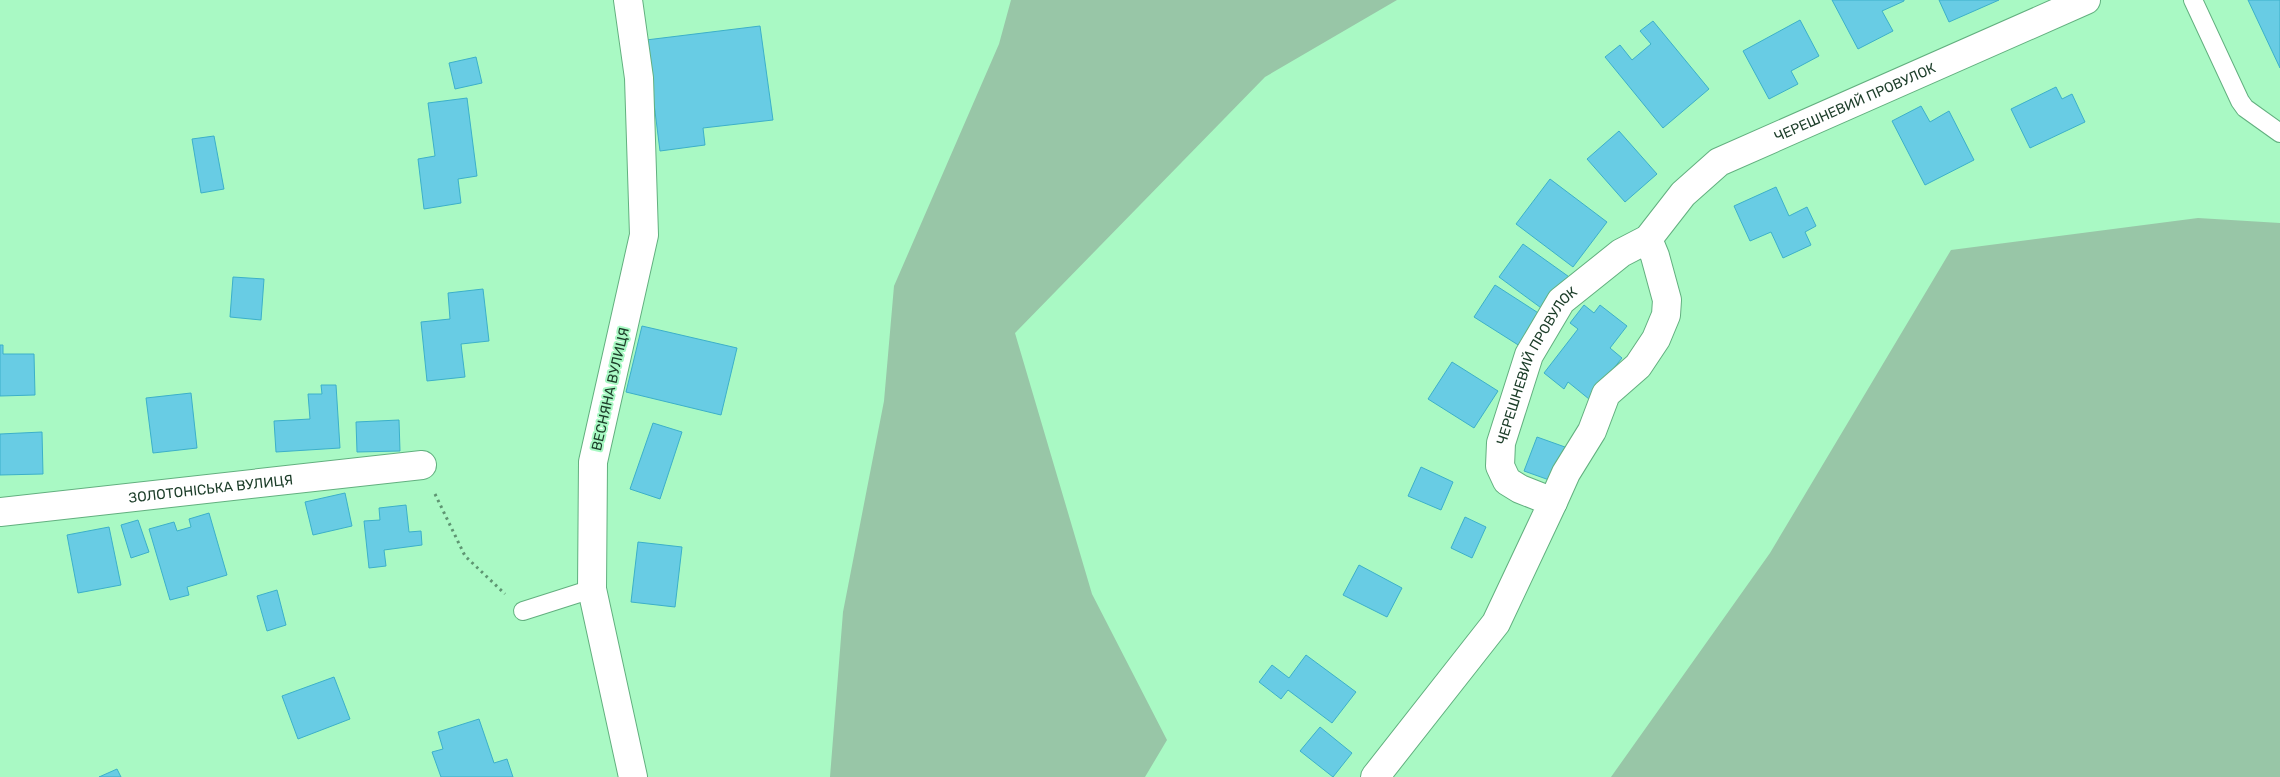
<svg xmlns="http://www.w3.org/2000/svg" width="2280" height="777" font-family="Rubik,sans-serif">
  <rect width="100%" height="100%" fill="#a9f9c4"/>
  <g fill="#98c6a7">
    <path d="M1011,0H1397L1265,77L1015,333L1092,594L1167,740L1145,777H830L843,612L884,401L894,286L999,44Z"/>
    <path d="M2198,218L2280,223V777H1611L1770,553L1951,250Z"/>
  </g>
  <g fill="#68cce4" stroke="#3cb0c9">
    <path d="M1832,0H1904V1L1882,11L1893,31L1858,49Z"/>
    <path d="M1939,0H1999L1949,22Z"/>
    <path d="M2248,0H2280V68Z"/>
    <path d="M1800,20L1819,56L1791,71L1798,84L1769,99L1743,51Z"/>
    <path d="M1653,21L1709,89L1663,128L1605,57L1620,45L1632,60L1651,44L1640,31Z"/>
    <path d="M760,26L773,120L703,128L705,145L660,151L646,40Z"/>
    <path d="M476,57L482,83L455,89L449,63Z"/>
    <path d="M2056,87L2062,99L2072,94L2085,122L2030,148L2011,109Z"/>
    <path d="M467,98L477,176L458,179L461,203L424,209L418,159L435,156L428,103Z"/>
    <path d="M1921,106L1930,122L1949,111L1974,160L1925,185L1892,121Z"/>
    <path d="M1619,131L1657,174L1625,202L1587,159Z"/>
    <path d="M214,136L224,189L201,193L192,139Z"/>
    <path d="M1550,179L1607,222L1573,267L1516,224Z"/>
    <path d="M1776,187L1789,216L1807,207L1816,226L1805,232L1811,245L1783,258L1771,232L1750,241L1734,206Z"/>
    <path d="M1523,244L1572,279L1548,313L1499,277Z"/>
    <path d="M233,277L264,279L261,320L230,317Z"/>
    <path d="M1495,285L1543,316L1523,348L1474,317Z"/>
    <path d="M483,289L489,341L461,344L465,377L427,381L421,322L450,319L448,293Z"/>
    <path d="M1584,305L1594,313L1600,305L1627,326L1610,348L1622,358L1589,399L1568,382L1564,389L1544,373L1578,329L1570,323Z"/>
    <path d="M642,326L737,348L721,415L626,392Z"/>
    <path d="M0,345H3V354H34L35,395L0,396Z"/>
    <path d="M1452,362L1498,391L1474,428L1428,399Z"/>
    <path d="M321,385H336L340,448L276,452L274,421L310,419L308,394H322Z"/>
    <path d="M191,393L197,448L153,453L146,398Z"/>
    <path d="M399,420L400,451L357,452L356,422Z"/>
    <path d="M653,423L682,432L660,499L630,489Z"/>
    <path d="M42,432L43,474L0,475V434Z"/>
    <path d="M1537,437L1565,447L1552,481L1524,471Z"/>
    <path d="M1421,467L1453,482L1441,510L1408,496Z"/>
    <path d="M345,493L352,526L313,535L305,502Z"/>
    <path d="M406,505L409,532L421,531L422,545L384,550L386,566L369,568L364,521L380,520L379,508Z"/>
    <path d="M209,513L227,575L187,587L189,595L170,600L149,529L174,522L177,531L191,527L189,519Z"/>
    <path d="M1465,517L1486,527L1472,558L1451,548Z"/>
    <path d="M138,520L149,552L131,558L121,525Z"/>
    <path d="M109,527L121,585L78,593L67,535Z"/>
    <path d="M638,542L682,547L675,607L631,602Z"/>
    <path d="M1359,565L1402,588L1387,617L1343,595Z"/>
    <path d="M277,590L286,625L267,631L257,596Z"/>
    <path d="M1306,655L1356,692L1332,723L1288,690L1281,699L1259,682L1272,665L1289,678Z"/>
    <path d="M334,677L350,719L298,739L282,696Z"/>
    <path d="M479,719L494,763L507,759L513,777H441L432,752L443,749L438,732Z"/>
    <path d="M1320,727L1352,753L1333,777L1300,751Z"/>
    <path d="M117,769L121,777H99Z"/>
  </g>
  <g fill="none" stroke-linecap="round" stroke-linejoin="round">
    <g stroke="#62b07f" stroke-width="20">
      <g id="lane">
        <path d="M2193,0L2240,101L2245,108L2280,133"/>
        <path d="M523,611L592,589"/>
      </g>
    </g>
    <g stroke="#62b07f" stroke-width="30">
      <g id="street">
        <path d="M628,0L639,78L644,235L593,462L592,589L633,777"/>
        <path d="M1553,502L1566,473L1592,431L1606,394L1638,366L1656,339L1666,315L1667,300L1655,256L1648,239"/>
        <path id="s1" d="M0,512L422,465"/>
        <path id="s2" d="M1375,777L1496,623L1553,502L1520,489L1507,481L1500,466L1501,443L1529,355L1561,301L1621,253L1648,239L1683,194L1719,162L2086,0"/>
      </g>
    </g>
    <path stroke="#5e9572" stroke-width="3" stroke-dasharray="2.5 4" stroke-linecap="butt" d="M435,494L465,556L505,594"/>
    <use href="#lane" stroke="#fff" stroke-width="18"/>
    <use href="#street" stroke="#fff" stroke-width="28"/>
  </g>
  <g text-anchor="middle" stroke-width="4" stroke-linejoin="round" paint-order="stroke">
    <g font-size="14" fill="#1c3d29" stroke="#a9f9c4">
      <text dy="5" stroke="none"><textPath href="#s2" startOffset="936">ЧЕРЕШНЕВИЙ ПРОВУЛОК</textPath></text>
      <text dy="5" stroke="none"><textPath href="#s2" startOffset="506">ЧЕРЕШНЕВИЙ ПРОВУЛОК</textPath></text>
      <text transform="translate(610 389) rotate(-77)" y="5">ВЕСНЯНА ВУЛИЦЯ</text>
      <text dy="5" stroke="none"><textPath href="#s1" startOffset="212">ЗОЛОТОНІСЬКА ВУЛИЦЯ</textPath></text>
    </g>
  </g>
</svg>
